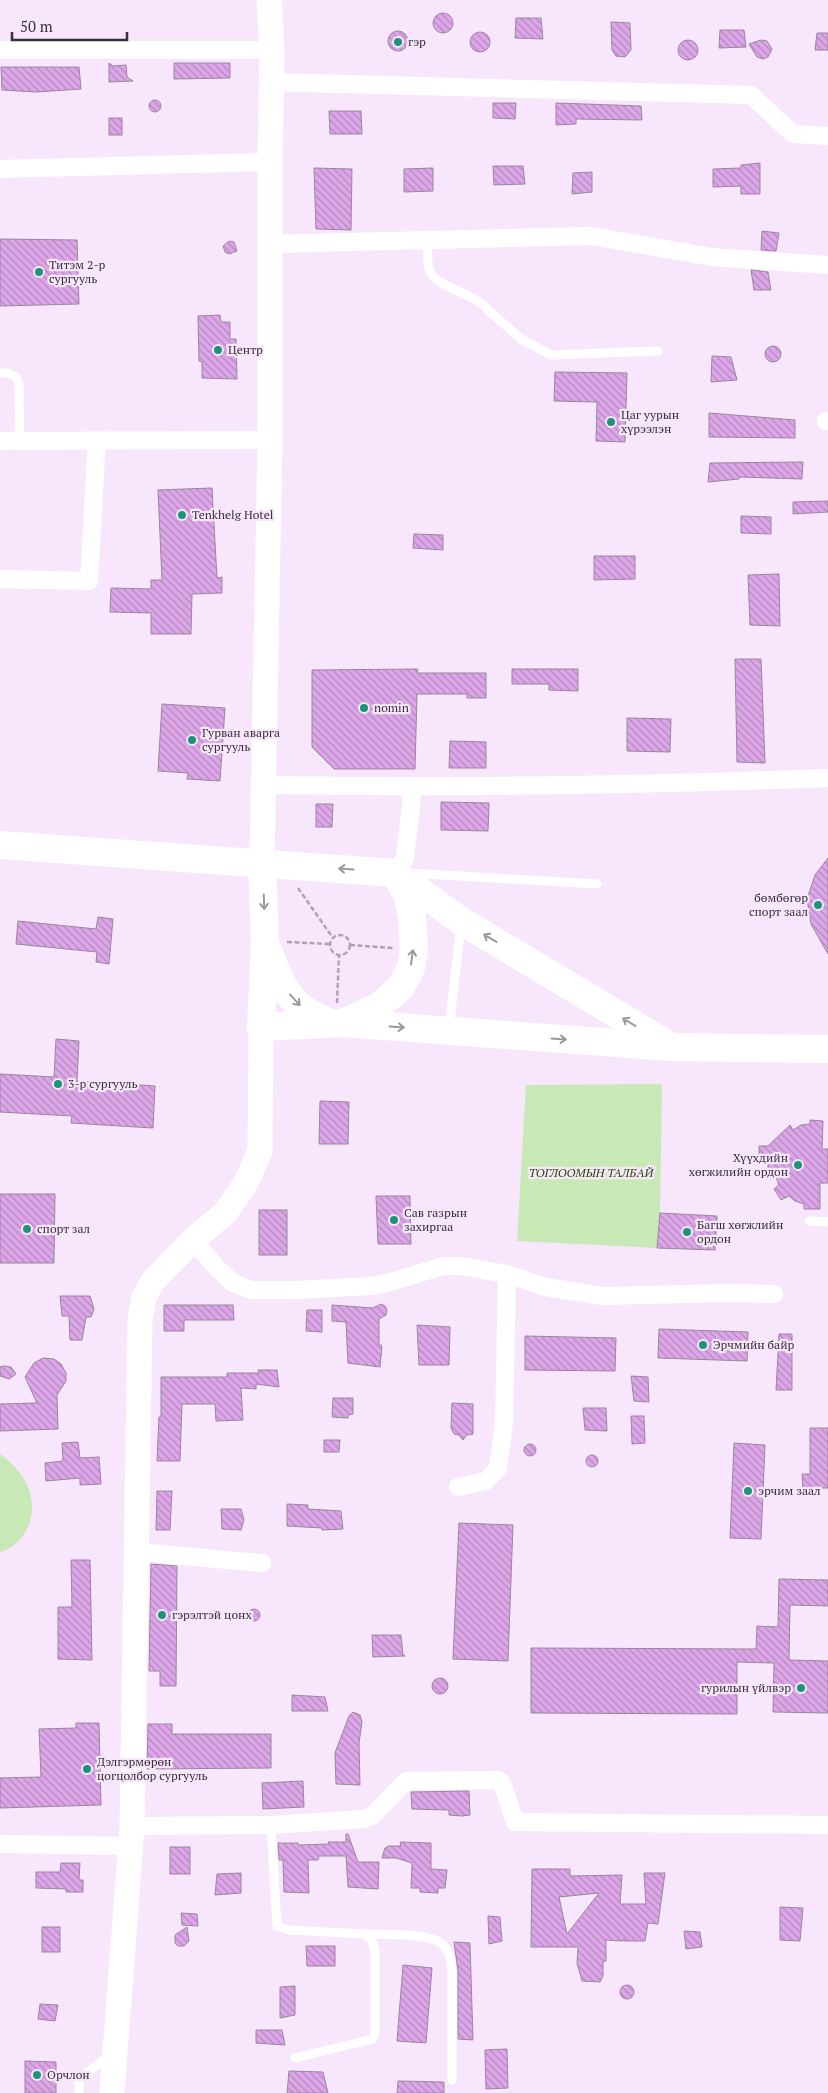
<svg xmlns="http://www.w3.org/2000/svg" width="828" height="2093" font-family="'PT Serif',serif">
  <defs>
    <pattern id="building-back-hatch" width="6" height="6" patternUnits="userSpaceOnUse" patternTransform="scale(1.25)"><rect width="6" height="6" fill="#dca6e8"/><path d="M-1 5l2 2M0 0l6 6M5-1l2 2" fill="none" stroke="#b388bd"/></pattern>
  </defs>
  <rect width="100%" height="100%" fill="#f8e7fc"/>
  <g fill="#c8e8b6">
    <path d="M662,1084L660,1213L657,1248L517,1241L526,1085Z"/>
    <path d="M0,1454C27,1473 44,1507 22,1537C16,1544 9,1550 0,1552Z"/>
  </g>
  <g fill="url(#building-back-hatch)" stroke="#9a869e" fill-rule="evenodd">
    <circle cx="443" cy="23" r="10"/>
    <path d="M516,18H541L543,39L515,38Z"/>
    <path d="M611,22L630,23L631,50L625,57L616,56L612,50Z"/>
    <path d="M720,30H744L746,47L719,48Z"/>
    <circle cx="398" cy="41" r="10"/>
    <circle cx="480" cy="42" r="10"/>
    <path d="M817,33H828V50H815Z"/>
    <path d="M761,40L767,41L772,49L768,57L763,59L757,57L749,44Z"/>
    <circle cx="688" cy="50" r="10"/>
    <path d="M109,63L113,66L126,65L127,77L133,81L109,82Z"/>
    <path d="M174,63H230V78L174,79Z"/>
    <path d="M1,67H79L81,89L36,92L2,90Z"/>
    <circle cx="155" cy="106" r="6"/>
    <path d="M493,103H516L515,119L493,118Z"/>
    <path d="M556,103L641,106L642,120L576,119V124L556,125Z"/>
    <path d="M329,111H361L362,134H330Z"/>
    <rect x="109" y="118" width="13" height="17"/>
    <path d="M760,163V194H741V186L713,187V169L741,168V165Z"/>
    <path d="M493,166H523L525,184L494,185Z"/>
    <path d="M314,168L352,169L351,230L316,229Z"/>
    <path d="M433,168V191L404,192V169Z"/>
    <path d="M592,172V192L572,194L573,173Z"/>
    <path d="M762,231L779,233L776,251L761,250Z"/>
    <path d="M0,239L77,240L79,304L0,306Z"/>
    <path d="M229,241L234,242L237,251L229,254L225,252L223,246Z"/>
    <path d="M751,270L768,272L771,290H754Z"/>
    <path d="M220,315L221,322H230V339H236L237,379L202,378V362L199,361L198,316Z"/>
    <circle cx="773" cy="354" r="8"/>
    <path d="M712,356L731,357L737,380L711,382Z"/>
    <path d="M555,372L627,373L625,442L596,441L597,402L554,401Z"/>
    <path d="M709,413L795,420V438L709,437Z"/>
    <path d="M803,462L802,479L739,477V479L708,482L710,463Z"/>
    <path d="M212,488L217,578L222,577V593L192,594L191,634H151V613L110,612L111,588L151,589V580H162L158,490Z"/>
    <path d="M828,501V512L793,514V502Z"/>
    <path d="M741,516L771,517V534L741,533Z"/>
    <path d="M414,534L443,535V550L413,548Z"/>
    <path d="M594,556H635V579L594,580Z"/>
    <path d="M779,574L780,626L750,625L748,575Z"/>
    <path d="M735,659H761L765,763L737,762Z"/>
    <path d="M418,669L417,673H486V698H467V694H417L415,769H334L312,747V670Z"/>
    <path d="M512,669H578V691L549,690V684H512Z"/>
    <path d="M162,704L225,708L220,781L187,779L188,773L158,771Z"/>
    <path d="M627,718L671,719L670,752L627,751Z"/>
    <path d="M450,741L486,742V768H449Z"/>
    <path d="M441,802L489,803L488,831L441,830Z"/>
    <path d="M316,804H333L332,827H316Z"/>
    <path d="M828,858V954L811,924L807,899L815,875Z"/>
    <path d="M98,917L113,919L109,964L96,962L97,952L16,944L18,921L96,929Z"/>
    <path d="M56,1039L79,1041L77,1081L155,1086L153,1128L71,1123L72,1116L0,1112V1074L54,1077Z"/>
    <path d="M320,1101L349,1102L348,1144H319Z"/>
    <path d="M810,1120L823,1121L822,1149H828V1183H820V1209H804V1204L795,1201L789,1196L781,1200L774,1189L779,1185L773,1169L768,1170V1161H759V1146H768L790,1125L793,1130L801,1125L810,1124Z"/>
    <path d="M0,1194H55L54,1263H0Z"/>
    <path d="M376,1196H410L411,1244H378Z"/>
    <rect x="259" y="1210" width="28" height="45"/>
    <path d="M660,1213L717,1216L715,1250L657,1248Z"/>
    <path d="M60,1296H90L94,1309L91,1317H86L82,1340H70L69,1316H62Z"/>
    <path d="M381,1304L385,1306L387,1310L386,1315L379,1319V1344L382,1346L380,1367L348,1363L346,1322L332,1321V1305L373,1308Z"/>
    <path d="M164,1305H233L234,1320H184V1331H164Z"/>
    <path d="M307,1310H322V1332L306,1331Z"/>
    <path d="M417,1325L450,1327L449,1365H419Z"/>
    <path d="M659,1329L748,1332L747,1361L658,1358Z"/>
    <path d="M779,1334H792V1390H776Z"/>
    <path d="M525,1336L616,1338L615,1371L525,1370Z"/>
    <path d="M43,1358L54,1359L61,1364L66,1373V1381L57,1395L58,1429L0,1431V1404L37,1403L25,1377L34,1363Z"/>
    <path d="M4,1366L11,1367L16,1374L9,1379L0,1376V1367Z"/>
    <path d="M258,1370H277L279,1387L256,1384V1389L241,1388L243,1420L216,1421L215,1404H182L180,1461H157L159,1417H161V1377H227V1373H259Z"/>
    <path d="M631,1376L648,1377L649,1402L634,1401Z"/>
    <path d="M333,1398H353V1414L348,1415V1418L332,1417Z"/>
    <path d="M452,1403L473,1404V1434L467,1435L463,1440L459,1435L454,1434L451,1428Z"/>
    <path d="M583,1408H606L607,1431L585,1430Z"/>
    <path d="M631,1416H644L645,1443L632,1444Z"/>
    <path d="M810,1428H828V1488H803L802,1474H810Z"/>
    <path d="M324,1440H340L339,1452H324Z"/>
    <path d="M78,1442L80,1458L99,1457L101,1484L80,1485V1478L46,1481L45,1463L63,1461L62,1443Z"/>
    <path d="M734,1443L765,1445L761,1539L730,1538Z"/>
    <circle cx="530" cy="1450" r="6"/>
    <circle cx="592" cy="1461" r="6"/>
    <path d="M157,1491H172L170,1530H156Z"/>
    <path d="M287,1504L308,1505V1509L341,1511L343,1529L322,1530V1528L287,1526Z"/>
    <path d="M221,1509H241L244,1520L241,1530L222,1529Z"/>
    <path d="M459,1523L513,1525L508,1661L453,1659Z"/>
    <path d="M71,1560H90L92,1660L58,1659V1607H72Z"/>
    <path d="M151,1564L177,1566L176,1686H160V1671H149Z"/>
    <path d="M779,1579L828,1580V1606L790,1605L789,1660L828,1661V1713L773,1712L774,1663L737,1662V1714L531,1713V1648L756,1649L757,1626L778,1627Z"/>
    <circle cx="254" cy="1615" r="6"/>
    <path d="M372,1635H401L403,1655L405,1656L373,1657Z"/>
    <circle cx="440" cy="1686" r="8"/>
    <path d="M292,1695L325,1697L328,1711H292Z"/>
    <path d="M353,1712L360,1715L362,1722L359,1743L360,1785L336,1784L335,1753L349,1716Z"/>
    <path d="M76,1723H99L101,1805L0,1808V1778L41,1777L39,1729L76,1728Z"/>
    <path d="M148,1724H172V1734H271V1768L147,1769Z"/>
    <path d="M303,1781L304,1807L263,1809L262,1783Z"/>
    <path d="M469,1791L470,1815L462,1816L449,1815V1810L412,1809L411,1792Z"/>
    <path d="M346,1834H348L358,1862H379L378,1889L348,1887L346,1856H319L318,1860H308L309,1893L284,1892L283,1860H279L278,1843H298V1845L329,1844L328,1842H346Z"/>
    <path d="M400,1842L431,1843V1869L447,1870L445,1888H438V1893L420,1892V1888H411L412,1863L396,1858H382L385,1848L389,1846H401Z"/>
    <rect x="170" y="1847" width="20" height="27"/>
    <path d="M61,1863H80L79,1880H83V1892H66V1889L36,1888V1872H60Z"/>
    <path d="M532,1869H570V1876L622,1875L620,1904H646L644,1873H665L658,1924L648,1923L645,1941H624V1939L623,1941L606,1940V1961L603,1962V1976L600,1982L582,1981L577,1963L578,1947H531ZM599,1893L567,1934L559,1897Z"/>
    <path d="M241,1873V1893L215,1895L217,1874Z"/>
    <path d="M780,1907L803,1908L800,1941L780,1940Z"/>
    <path d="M181,1913L197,1914L198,1926L182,1925Z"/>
    <path d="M488,1916L500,1917L502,1941L489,1944Z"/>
    <rect x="42" y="1927" width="18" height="25"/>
    <path d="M187,1927L189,1941L184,1946H178L175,1943V1935Z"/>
    <path d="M684,1931L700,1932L702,1947L686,1949Z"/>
    <path d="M454,1942L470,1943L473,2040L458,2039V1971Z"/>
    <path d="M306,1946H335V1966H307Z"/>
    <path d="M403,1965L432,1968L426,2043L397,2041Z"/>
    <circle cx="627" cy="1992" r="7"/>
    <path d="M295,1986V2015L280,2018V1987Z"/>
    <path d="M40,2004L58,2005L55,2021L38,2019Z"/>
    <path d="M256,2030H282L285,2045L256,2043Z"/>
    <path d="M507,2049L508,2088L486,2089L485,2050Z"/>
    <path d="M25,2061L56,2062V2093H25Z"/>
    <path d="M289,2071L323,2072L328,2093H287Z"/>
    <path d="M398,2081L444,2082V2093H397Z"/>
  </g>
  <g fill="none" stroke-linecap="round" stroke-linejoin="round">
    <g stroke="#b0a2b3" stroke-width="2.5" stroke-dasharray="5 2.5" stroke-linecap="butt">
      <path d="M298,888L333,938"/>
      <circle cx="340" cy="945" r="10"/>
      <path d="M287,942L330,944"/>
      <path d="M350,945L393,948"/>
      <path d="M337,1003L339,955"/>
    </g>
    <g stroke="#fff" stroke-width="9">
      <path d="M427,240C428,249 427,259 429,268C434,289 473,291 488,310L521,339L551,355L658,351"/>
      <path d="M0,373H8L16,377L19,384L20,441"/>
      <path d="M408,873L597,884"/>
      <path d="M449,1028L461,925"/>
      <path d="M809,1221L828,1222"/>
      <path d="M271,1825L277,1926L289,1930L364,1934L371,1939L375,1950V2032L373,2039L295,2058"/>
      <path d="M364,1934C382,1935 434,1932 444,1946C450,1953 451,1962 452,1971V2080"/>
      <path d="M79,2093V2079L111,2054"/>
    </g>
    <g stroke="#fff" stroke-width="18">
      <path d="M0,50H272"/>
      <path d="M271,82L751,95L793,134L828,136"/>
      <path d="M0,169L270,162"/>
      <path d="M270,244L592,236L712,257L828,265"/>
      <path d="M826,421H828"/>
      <path d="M0,441L270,440"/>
      <path d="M0,579L89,581L97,440"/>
      <path d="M264,785C452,788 640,785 828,778"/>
      <path d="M395,873L405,858L413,787"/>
      <path d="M193,1240L216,1267L233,1283L252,1290H297L371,1286L391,1282L443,1266H461L507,1274L546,1287L602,1296L727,1293L774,1294"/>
      <path d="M458,1487L486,1481L498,1468L504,1422L507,1274"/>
      <path d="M137,1552L262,1563"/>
      <path d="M132,1826L271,1825L364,1819L372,1816L406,1781L498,1780L502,1783L515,1822L828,1825"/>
      <path d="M0,1844L131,1846"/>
    </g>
    <g stroke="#fff" stroke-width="25">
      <path d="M262,863L270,440V162L272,50L269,0"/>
      <path d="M112,2093L132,1826L140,1320L144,1297L153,1281L193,1240L225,1213L246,1183L260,1151L261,1027"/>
    </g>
    <g stroke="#fff" stroke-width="28">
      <path d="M0,845L395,873L461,921L665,1043"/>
      <path d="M262,863L265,941L261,1027L344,1023L671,1047L828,1049"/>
      <path d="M268,950C276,971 285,997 305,1010C313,1016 322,1019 330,1023"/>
      <path d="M345,1022L378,1007L401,987L411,968L414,950L412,916L408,897L395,873"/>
    </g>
  </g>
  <defs><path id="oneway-shaft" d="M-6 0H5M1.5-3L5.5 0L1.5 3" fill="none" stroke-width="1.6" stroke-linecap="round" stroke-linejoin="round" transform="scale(1.25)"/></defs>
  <g stroke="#9c979c">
    <use href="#oneway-shaft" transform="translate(346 869) rotate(-176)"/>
    <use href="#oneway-shaft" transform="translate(264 902) rotate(88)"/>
    <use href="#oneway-shaft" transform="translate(490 938) rotate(-149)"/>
    <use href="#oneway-shaft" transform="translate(412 957) rotate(-82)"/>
    <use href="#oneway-shaft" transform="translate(295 1000) rotate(48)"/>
    <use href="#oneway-shaft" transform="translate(629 1022) rotate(-149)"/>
    <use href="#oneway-shaft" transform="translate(397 1027) rotate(4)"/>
    <use href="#oneway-shaft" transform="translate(559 1039) rotate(4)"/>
  </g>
  <g fill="#1c947a" stroke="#f8e7fc" stroke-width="2">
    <circle cx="398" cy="42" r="5"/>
    <circle cx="39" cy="272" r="5"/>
    <circle cx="218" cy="350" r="5"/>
    <circle cx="611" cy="422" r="5"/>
    <circle cx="182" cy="515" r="5"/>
    <circle cx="364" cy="708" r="5"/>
    <circle cx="192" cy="740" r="5"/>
    <circle cx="818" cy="905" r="5"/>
    <circle cx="58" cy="1084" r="5"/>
    <circle cx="798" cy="1165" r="5"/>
    <circle cx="394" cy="1220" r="5"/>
    <circle cx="27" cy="1229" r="5"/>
    <circle cx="687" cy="1232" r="5"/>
    <circle cx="703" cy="1345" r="5"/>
    <circle cx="748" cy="1491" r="5"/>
    <circle cx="162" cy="1615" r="5"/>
    <circle cx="801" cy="1688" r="5"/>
    <circle cx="87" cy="1769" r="5"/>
    <circle cx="37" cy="2075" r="5"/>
  </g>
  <g text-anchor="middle" stroke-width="4.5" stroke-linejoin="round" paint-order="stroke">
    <g font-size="12" fill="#382f39" stroke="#f8e7fc" text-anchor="start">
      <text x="408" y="46">гэр</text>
      <text x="49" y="269">Титэм 2-р<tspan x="49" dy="14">сургууль</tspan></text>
      <text x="228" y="354">Центр</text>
      <text x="621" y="419">Цаг уурын<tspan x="621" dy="14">хүрээлэн</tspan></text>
      <text x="192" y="519">Tenkhelg Hotel</text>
      <text x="374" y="712">nomin</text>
      <text x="202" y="737">Гурван аварга<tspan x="202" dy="14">сургууль</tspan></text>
      <text x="808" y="902" text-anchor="end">бөмбөгөр<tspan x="808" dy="14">спорт заал</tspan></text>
      <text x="68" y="1088">3-р сургууль</text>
      <text x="788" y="1162" text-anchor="end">Хүүхдийн<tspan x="788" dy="14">хөгжилийн ордон</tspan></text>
      <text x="404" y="1217">Сав газрын<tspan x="404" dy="14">захиргаа</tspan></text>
      <text x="697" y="1229">Багш хөгжлийн<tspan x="697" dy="14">ордон</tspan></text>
      <text x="37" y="1233">спорт зал</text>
      <text x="713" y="1349">Эрчмийн байр</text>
      <text x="758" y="1495">эрчим заал</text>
      <text x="172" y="1619">гэрэлтэй цонх</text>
      <text x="791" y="1692" text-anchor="end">гурилын үйлвэр</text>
      <text x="97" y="1766">Дэлгэрмөрөн<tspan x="97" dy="14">цогцолбор сургууль</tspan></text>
      <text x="47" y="2079">Орчлон</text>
    </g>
    <g font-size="12" font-style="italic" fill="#264d00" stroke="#f8e7fc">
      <text x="591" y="1177">ТОГЛООМЫН ТАЛБАЙ</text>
    </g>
  </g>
  <path d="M12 32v8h115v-8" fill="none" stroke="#382f39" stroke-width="2.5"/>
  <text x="20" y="32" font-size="15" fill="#382f39" stroke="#f8e7fc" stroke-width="4" paint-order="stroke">50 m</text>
</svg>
